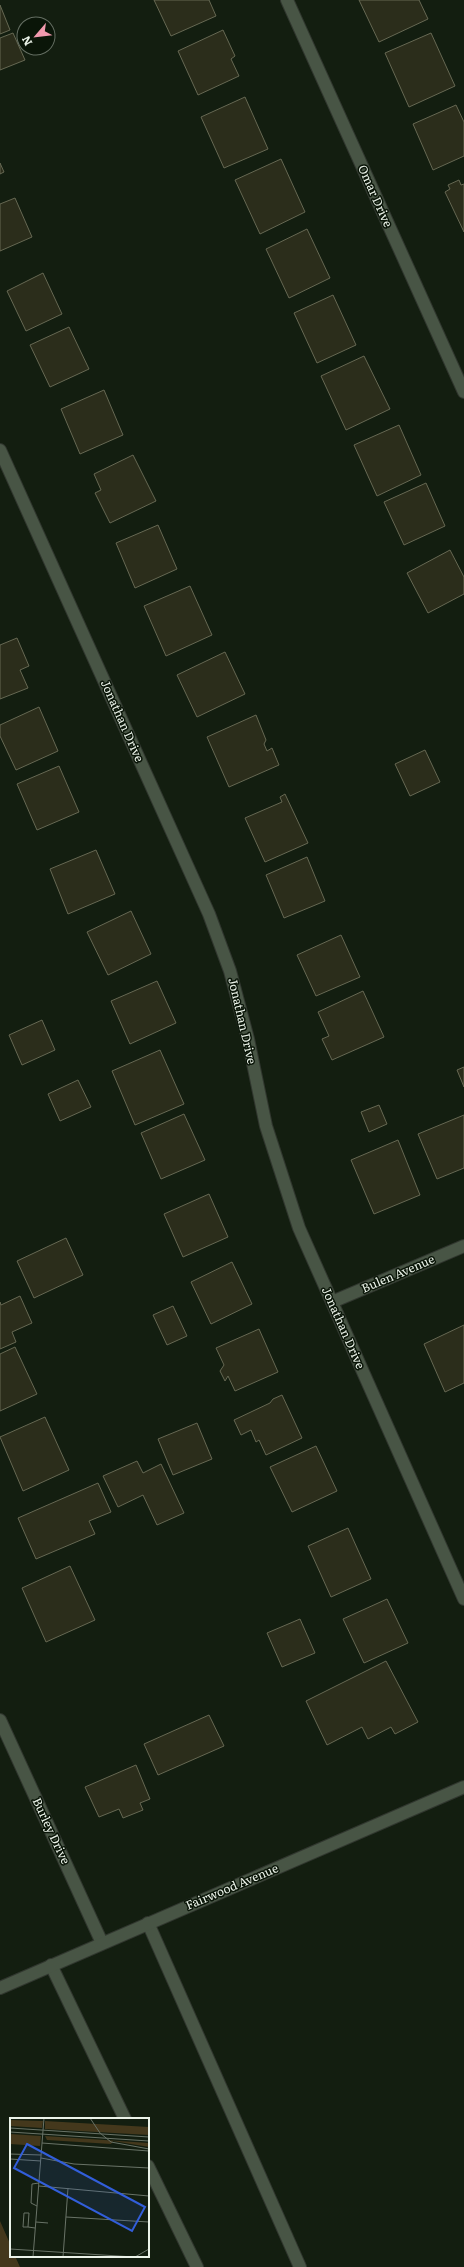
<svg xmlns="http://www.w3.org/2000/svg" width="464" height="2267" font-family="Literata,serif">
  <rect width="100%" height="100%" fill="#131e10"/>
  <path fill="#44381c" d="M0,2221L11,2246V2256H15L20,2267H0Z"/>
  <g fill="#2b2d1b" stroke="#666853">
    <path d="M154,0H209L216,16L171,36Z"/>
    <path d="M359,0H419L428,19L379,42Z"/>
    <path d="M0,5L10,30L0,34Z"/>
    <path d="M223,30L235,56L231,59L239,76L198,95L178,51Z"/>
    <path d="M13,33L25,60L0,70V38Z"/>
    <path d="M431,33L455,86L409,107L385,53Z"/>
    <path d="M245,97L268,149L224,168L201,117Z"/>
    <path d="M456,105L464,122V156L433,170L413,124Z"/>
    <path d="M281,159L305,212L260,234L235,180Z"/>
    <path d="M0,163L4,172L0,174Z"/>
    <path d="M459,180L461,185L464,184V232L445,192L450,189L448,185Z"/>
    <path d="M15,198L32,237L0,251V204Z"/>
    <path d="M307,229L330,278L289,298L266,249Z"/>
    <path d="M43,273L62,314L26,331L7,291Z"/>
    <path d="M333,295L356,345L317,363L294,313Z"/>
    <path d="M69,327L89,369L50,387L30,345Z"/>
    <path d="M364,356L390,409L346,430L321,376Z"/>
    <path d="M104,390L123,435L80,454L61,409Z"/>
    <path d="M399,425L421,475L377,496L354,445Z"/>
    <path d="M133,455L156,501L110,523L95,493L101,490L94,474Z"/>
    <path d="M426,483L445,526L404,545L384,502Z"/>
    <path d="M158,525L177,569L135,588L116,543Z"/>
    <path d="M450,550L464,577V594L428,613L407,573Z"/>
    <path d="M190,586L212,635L166,656L144,606Z"/>
    <path d="M17,638L29,666L20,670L28,688L0,699V645Z"/>
    <path d="M225,652L245,694L197,717L177,675Z"/>
    <path d="M39,707L58,751L16,770L0,736V725Z"/>
    <path d="M256,715L266,740L264,744L267,751L272,748L279,765L229,787L207,737Z"/>
    <path d="M425,750L440,782L410,796L395,764Z"/>
    <path d="M59,766L79,812L37,830L17,784Z"/>
    <path d="M285,794L308,843L265,862L245,818L282,802L280,797Z"/>
    <path d="M96,850L115,894L68,914L50,869Z"/>
    <path d="M307,857L325,901L284,918L266,875Z"/>
    <path d="M131,911L151,954L108,975L87,932Z"/>
    <path d="M341,935L360,977L316,996L297,955Z"/>
    <path d="M157,981L176,1023L130,1044L111,1001Z"/>
    <path d="M363,991L384,1037L332,1060L322,1039L329,1036L318,1012Z"/>
    <path d="M42,1020L55,1050L22,1065L9,1035Z"/>
    <path d="M160,1050L184,1104L135,1125L112,1071Z"/>
    <path d="M464,1067V1087L457,1070Z"/>
    <path d="M78,1080L91,1107L60,1121L48,1094Z"/>
    <path d="M379,1105L387,1124L369,1132L361,1112Z"/>
    <path d="M184,1114L205,1160L161,1179L141,1133Z"/>
    <path d="M464,1115V1168L437,1179L418,1134Z"/>
    <path d="M398,1140L420,1195L374,1214L351,1160Z"/>
    <path d="M209,1194L228,1237L183,1257L164,1214Z"/>
    <path d="M66,1238L83,1275L34,1298L17,1261Z"/>
    <path d="M232,1262L252,1304L211,1324L191,1282Z"/>
    <path d="M20,1296L32,1323L12,1332L16,1342L0,1349V1302L1,1305Z"/>
    <path d="M173,1306L187,1336L167,1345L153,1315Z"/>
    <path d="M464,1325V1383L445,1392L424,1344Z"/>
    <path d="M259,1329L278,1372L235,1391L228,1376L225,1381L220,1371L224,1365L216,1348Z"/>
    <path d="M15,1347L37,1394L0,1411V1354Z"/>
    <path d="M282,1395L302,1438L266,1455L259,1440L256,1442L251,1430L241,1435L234,1420L270,1403L273,1399Z"/>
    <path d="M45,1417L69,1470L23,1491L0,1437Z"/>
    <path d="M197,1423L212,1459L173,1475L158,1439Z"/>
    <path d="M316,1446L337,1491L292,1512L270,1467Z"/>
    <path d="M137,1461L143,1473L161,1464L184,1513L157,1525L143,1495L118,1507L103,1476Z"/>
    <path d="M98,1483L111,1512L89,1521L95,1534L36,1559L18,1518Z"/>
    <path d="M348,1528L371,1579L331,1597L308,1546Z"/>
    <path d="M70,1566L95,1620L46,1642L22,1588Z"/>
    <path d="M387,1599L408,1643L364,1663L343,1619Z"/>
    <path d="M300,1619L315,1653L282,1667L267,1633Z"/>
    <path d="M386,1661L418,1722L395,1734L391,1727L368,1739L362,1727L327,1745L306,1701Z"/>
    <path d="M209,1715L224,1746L158,1775L144,1744Z"/>
    <path d="M136,1765L150,1799L140,1803L143,1810L123,1818L119,1809L99,1817L85,1787Z"/>
  </g>
  <g fill="none" stroke-linecap="round" stroke-linejoin="round">
    <g stroke="#31372f" stroke-width="14">
      <g id="minor">
        <path d="M287,0L464,392"/>
        <path d="M0,450L209,914L230,971L248,1039L266,1126L299,1228L464,1599"/>
        <path d="M332,1302L464,1246"/>
        <path d="M0,1720L102,1943"/>
        <path d="M148,1923L300,2267"/>
        <path d="M51,1965L125,2119"/>
        <path d="M0,1988L464,1787"/>
        <path d="M148,2166L197,2267"/>
      </g>
    </g>
    <use href="#minor" stroke="#485545" stroke-width="12"/>
  </g>
  <g text-anchor="middle" stroke-width="3" stroke-linejoin="round" paint-order="stroke">
    <g font-size="12" fill="#ebf3e9" stroke="#0a1508">
      <text transform="translate(375 196) rotate(66)" y="4">Omar Drive</text>
      <text transform="translate(122 721) rotate(66)" y="4">Jonathan Drive</text>
      <text transform="translate(242 1021) rotate(77)" y="4">Jonathan Drive</text>
      <text transform="translate(398 1274) rotate(-23)" y="4">Bulen Avenue</text>
      <text transform="translate(343 1328) rotate(66)" y="4">Jonathan Drive</text>
      <text transform="translate(51 1831) rotate(65)" y="4">Burley Drive</text>
      <text transform="translate(232 1887) rotate(-23)" y="4">Fairwood Avenue</text>
    </g>
  </g>
  <g transform="translate(10 2118)">
    <rect width="139" height="139" fill="#131e10"/>
    <path d="M0,2L33,3L32,10L0,8ZM35,3L139,9V17L35,11ZM0,16L31,18L30,28L0,26ZM35,18L139,25V29L103,23L101,26L37,22Z" fill="#44381c"/>
    <path fill="none" stroke="#697367" stroke-width="1" d="M80,0L90,15L101,24L139,31M0,10L139,19M0,14L139,23M32,25L139,33M0,36L31,37M31,40L64,46L139,50M0,41L31,43M29,68L139,78M27,88L21,85L22,66L29,65M56,99L139,104M26,104L38,105M18,109L19,95H14L13,109H18L25,110M0,131L124,139M23,139L34,0M53,139L58,70M125,139L139,131"/>
    <path fill="#325eda" fill-opacity="0.15" stroke="#325eda" stroke-width="2" d="M17,26L135,89L122,113L4,50Z"/>
    <rect width="139" height="139" fill="none" stroke="#ebf3e9" stroke-width="2"/>
  </g>
  <g transform="translate(36 36) rotate(242)"><circle r="19" fill="#0a1508" stroke="#646e62"/>
  <path d="M0-3L7 15L0 10L-7 15Z" fill="#f29aae"/>
  <text y="-6" font-size="11" font-weight="bold" text-anchor="middle" fill="#ebf3e9">N</text>
  </g>
</svg>
